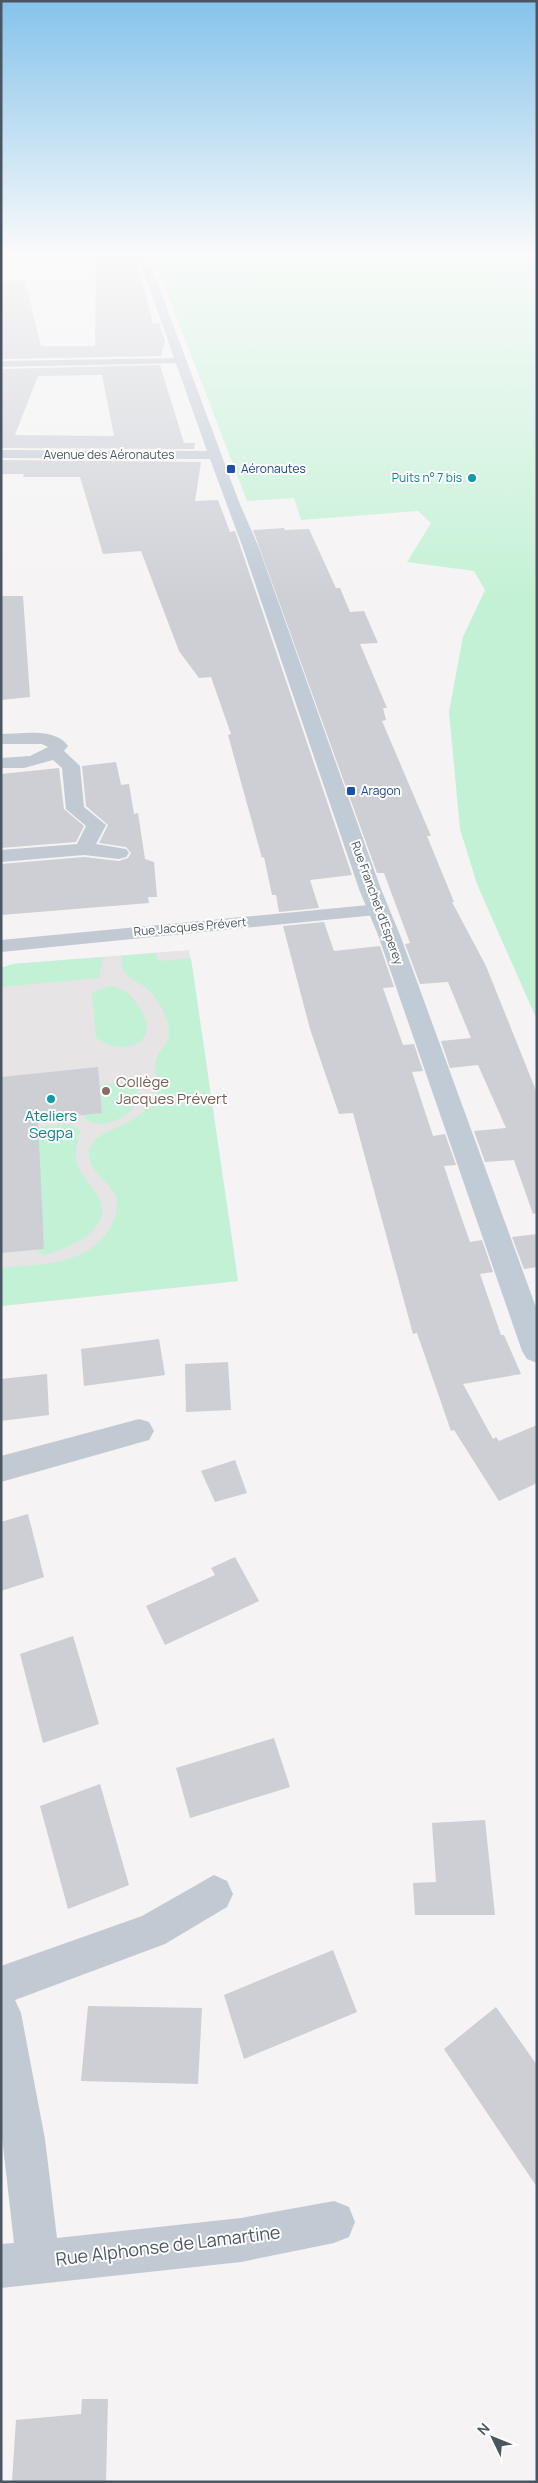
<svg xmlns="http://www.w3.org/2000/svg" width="538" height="2483" font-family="Manrope,sans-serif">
  <rect width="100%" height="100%" fill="#f5f3f3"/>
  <path fill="#e6e4e5" d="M189,950L238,1281L1,1306V968L13,964Z"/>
  <g fill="#c3f1d5">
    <path d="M153,256H537V1020L477,884L460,829L449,712L463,637L485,590L474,571L407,562L431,523L418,511L301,520L294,498L247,501Z"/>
    <path d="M156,953L158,961L191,958L238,1281L1,1306V1268C40,1264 88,1266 110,1228C114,1221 119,1208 117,1199C111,1181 79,1166 92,1144C102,1127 145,1126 156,1093C160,1083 153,1070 156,1060C159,1049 168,1045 169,1033C169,1018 158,999 148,989C140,983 129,980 124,971C122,967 122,960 121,956Z"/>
    <path d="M103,957L99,978L1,987V968L13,964Z"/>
    <path d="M111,986C125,989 130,994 138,1005C165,1043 123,1059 96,1037L92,992Z"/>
    <path d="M119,1082C174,1088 101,1146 83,1115L102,1113L100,1085Z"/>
    <path d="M69,1124L81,1130C79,1138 75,1149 76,1157C77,1174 94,1186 100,1200C113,1231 65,1250 43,1255L37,1250L43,1249L11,1130Z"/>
  </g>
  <g fill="#cdcfd5" fill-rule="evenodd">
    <path d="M96,256H130L141,275L153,324L159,323L165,341L161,356L1,359V281L25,280L41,346H95Z"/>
    <path d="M160,365L184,443H195L194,449L1,448V369ZM102,375L114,436L15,435L38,376Z"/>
    <path d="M1,460L201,462L195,501L218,500L230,532L235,531L352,875L310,880L319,908L279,912L276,895H272L264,857L262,858L228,735L231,734L211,677L199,678L179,651L141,551L103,554L80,477H23L24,474H1Z"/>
    <path d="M284,528L285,530L309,529L336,588H340L350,612L364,611L378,643L360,644L387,708H383L386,720L382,721L431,836H427L454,902H452L486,966L537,1093V1213L533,1214L514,1160L485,1162L474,1131L506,1128L478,1065L450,1068L441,1041L471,1038L448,982L420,984L405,944L410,943L394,900L384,873H377L253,530Z"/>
    <path d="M1,596H23L30,697L1,700Z"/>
    <path d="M116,762L121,785L129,784L134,814L138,813L145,859L154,862L157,897H148L149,903L1,915V864L84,857L119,861L128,858L131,853L126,847L99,843L108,825L86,806L82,766Z"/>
    <path d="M59,768L64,809L84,826L76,842L1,848V774Z"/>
    <path d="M324,922L334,951L380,946L394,987L383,988L403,1045L414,1044L423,1071L412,1072L433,1136L445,1134L456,1165L444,1166L455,1199L470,1242L482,1240L493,1272L480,1274L501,1335H504L521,1374L463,1384L493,1439L496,1437L499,1441L537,1425V1483L499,1501L454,1430L451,1431L417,1333L413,1334L353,1113L339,1114L310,1029L283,926Z"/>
    <path d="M98,1067L102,1113L38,1120L44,1249L1,1253V1077Z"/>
    <path d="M537,1234V1267L524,1269L512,1237Z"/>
    <path d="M159,1339L165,1375L84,1386L81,1349Z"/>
    <path d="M228,1362L231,1410L186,1412L185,1364Z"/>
    <path d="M47,1374L49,1415L1,1421V1379Z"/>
    <path d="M235,1460L247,1493L215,1502L201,1471Z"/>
    <path d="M28,1514L44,1577L1,1591V1522Z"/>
    <path d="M235,1557L259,1601L165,1645L146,1606L215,1575L211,1568Z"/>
    <path d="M73,1636L99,1724L43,1743L20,1654Z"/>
    <path d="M274,1738L290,1787L190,1818L176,1768Z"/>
    <path d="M100,1784L129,1885L68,1909L40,1806Z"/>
    <path d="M485,1820L495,1915H415L413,1883L436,1882L432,1823Z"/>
    <path d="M333,1950L357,2012L244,2059L224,1995Z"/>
    <path d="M88,2006L202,2008L198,2084L81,2081Z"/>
    <path d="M496,2007L537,2065V2187L444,2049Z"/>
    <path d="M82,2399H108L106,2482H12L16,2420L81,2414Z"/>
  </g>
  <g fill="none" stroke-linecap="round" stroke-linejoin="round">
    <g fill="#c1cad2" fill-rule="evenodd">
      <path d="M181,358L187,361L185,363L1,367V361Z"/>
      <path d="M1,734C21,734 55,727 68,746L64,751L80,766L84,807L106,825L96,844L126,849L129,853L126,857L119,859L84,855L1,862V850L77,844L86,826L66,809L62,768L53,760L24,768H1V758L30,756L48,747L42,744H1Z"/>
      <path d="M379,904L386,906L389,910L386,914L1,952V940Z"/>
      <path d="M139,1419L149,1422L154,1431L149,1440L1,1482V1456Z"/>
      <path d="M214,1875L227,1881L233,1894L227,1907L165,1944L15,2000L21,2013L45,2139L57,2238L241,2218L334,2201L349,2207L355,2222L349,2237L334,2243L241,2262L1,2288V2244L14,2243L1,2128V1966L142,1916Z"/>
    </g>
    <path fill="#c1cbd6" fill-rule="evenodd" d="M134,256H144L155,276L239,502L259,548L381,889L400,935L537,1310V1363L527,1359L522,1351L378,935L359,889L243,548L210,459L1,458V450L207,451L145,276Z"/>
  </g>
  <linearGradient id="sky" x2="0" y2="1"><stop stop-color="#85c3ea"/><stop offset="0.42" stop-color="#fafafa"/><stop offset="1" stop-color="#fafafa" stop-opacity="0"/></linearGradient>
  <rect width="538" height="603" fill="url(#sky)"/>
  <g fill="#1a4fb4" stroke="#fff" stroke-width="2">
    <rect x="226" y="464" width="10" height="10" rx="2.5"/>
    <rect x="346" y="786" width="10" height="10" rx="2.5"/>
  </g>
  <g fill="#0f9aa8" stroke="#fff" stroke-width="2">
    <circle cx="472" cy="478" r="5"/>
    <circle cx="51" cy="1099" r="5"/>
  </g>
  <circle fill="#8d6e63" stroke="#fff" stroke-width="2" cx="106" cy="1091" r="5"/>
  <g text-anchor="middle" stroke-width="4" stroke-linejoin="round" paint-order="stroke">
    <g font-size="12" fill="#4a5661" stroke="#fff">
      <text x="109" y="459">Avenue des Aéronautes</text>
      <text transform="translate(377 903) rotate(70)" y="4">Rue Franchet d'Esperey</text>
      <text transform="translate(190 927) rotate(-5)" y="4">Rue Jacques Prévert</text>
    </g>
    <g font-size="12" fill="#164399" stroke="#fff" text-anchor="start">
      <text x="241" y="473">Aéronautes</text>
      <text x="361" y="795">Aragon</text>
    </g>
    <g font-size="12" fill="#0d838f" stroke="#fff" text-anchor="end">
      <text x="462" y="482">Puits n° 7 bis</text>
    </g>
    <g font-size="15" fill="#785e54" stroke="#fff" text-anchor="start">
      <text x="116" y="1087">Collège<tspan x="116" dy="17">Jacques Prévert</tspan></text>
    </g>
    <g font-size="15" fill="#0d838f" stroke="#fff">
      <text x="51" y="1121">Ateliers<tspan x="51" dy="17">Segpa</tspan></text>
    </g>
    <g font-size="18" fill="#4a5661" stroke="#fff">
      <text transform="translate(168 2246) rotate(-7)" y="6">Rue Alphonse de Lamartine</text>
    </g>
  </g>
  <rect width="538" height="2483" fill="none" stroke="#4a5661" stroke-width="5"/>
  <g transform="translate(493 2438) rotate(313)" stroke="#ffffff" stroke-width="4" paint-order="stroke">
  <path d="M0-4L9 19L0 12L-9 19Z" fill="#4a5661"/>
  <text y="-8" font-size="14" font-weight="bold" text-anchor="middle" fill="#4a5661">N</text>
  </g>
</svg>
